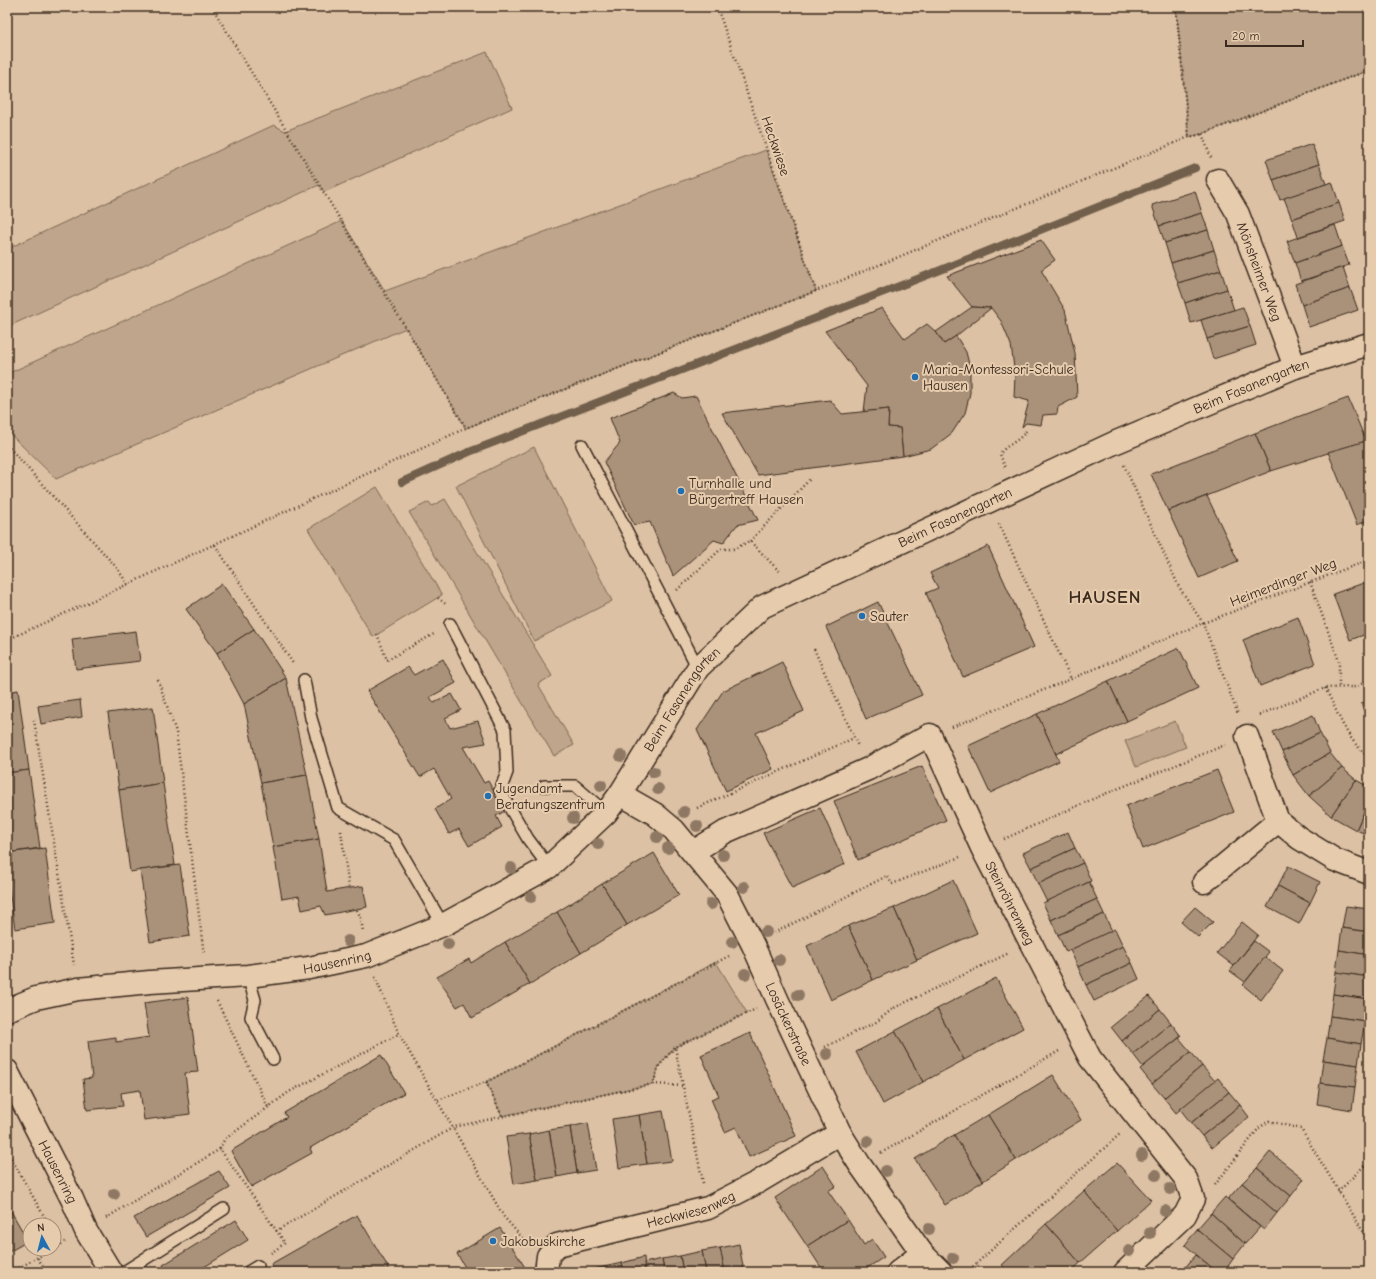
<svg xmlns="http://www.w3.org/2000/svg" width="1376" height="1279" font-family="'Comic Neue',sans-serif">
  <rect width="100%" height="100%" fill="#dcc1a4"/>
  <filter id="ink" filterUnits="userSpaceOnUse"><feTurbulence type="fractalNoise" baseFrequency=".025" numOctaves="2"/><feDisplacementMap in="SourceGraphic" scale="8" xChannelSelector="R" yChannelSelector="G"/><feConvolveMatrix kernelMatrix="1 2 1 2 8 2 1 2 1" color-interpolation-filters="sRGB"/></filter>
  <g filter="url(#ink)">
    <g fill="#bea58b" stroke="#7c6854">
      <path d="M1176,7H1340L1369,12V70L1202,134L1189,137Z"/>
      <path d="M487,52L512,108L324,192L319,185L7,327V249L274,125L285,131Z"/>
      <path d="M766,150L816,291L466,428L406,328L56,479L7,431V374L342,221L385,291Z"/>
      <path d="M534,447L612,601L534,641L456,486Z"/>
      <path d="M377,487L442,595L373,637L308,529Z"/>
      <path d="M445,499L552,676L538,684L574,745L554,756L409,512L429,502L432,506Z"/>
      <path d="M1175,721L1186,747L1136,767L1125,741Z"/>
      <path d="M716,962L747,1013L675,1047L659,1066L653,1084L502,1116L486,1082Z"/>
    </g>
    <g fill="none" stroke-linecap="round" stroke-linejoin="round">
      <path stroke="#715e4b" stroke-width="8" d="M402,482L469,452L933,273L1195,168"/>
    </g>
    <g fill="#aa927a" stroke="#3b2a1e">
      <path d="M1312,144L1319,164L1273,180L1266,160Z"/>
      <path d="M1319,164L1326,184L1280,200L1273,180Z"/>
      <path d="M1332,182L1339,203L1292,219L1284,198Z"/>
      <path d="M1195,191L1202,213L1159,226L1152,205Z"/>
      <path d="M1339,203L1345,221L1298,237L1292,219Z"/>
      <path d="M1202,213L1208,230L1165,243L1159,226Z"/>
      <path d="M1335,225L1342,246L1295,263L1287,241Z"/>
      <path d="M1208,230L1214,250L1171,263L1165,243Z"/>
      <path d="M1041,240L1055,260L1041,270L1065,310L1075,353L1077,397L1058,407L1057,414L1043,415L1041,425L1026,423L1022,427L1029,401L1014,397L1015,375L1011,345L1001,321L991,308L972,307L947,276Z"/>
      <path d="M1342,246L1349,265L1301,281L1295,263Z"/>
      <path d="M1214,250L1221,270L1178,283L1171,263Z"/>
      <path d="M1343,267L1350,288L1302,305L1295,284Z"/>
      <path d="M1221,270L1227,289L1185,303L1178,283Z"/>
      <path d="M1350,288L1358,310L1309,327L1302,305Z"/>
      <path d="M1227,289L1234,310L1191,323L1185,303Z"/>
      <path d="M972,307L991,308L956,336L944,344L936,332Z"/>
      <path d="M1243,307L1250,326L1207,339L1201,320Z"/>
      <path d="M882,308L905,339L927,324L936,332L944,344L956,336L966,352L970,368V393L965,413L952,433L931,449L903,456L900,428L888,427L889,409L864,412L867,386L825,331Z"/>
      <path d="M1250,326L1256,345L1213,359L1207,339Z"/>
      <path d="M674,393L682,398L696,396L758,520L737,525L723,543L714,540L673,576L650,522L634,525L604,462L620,443L610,418Z"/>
      <path d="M1348,398L1366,441L1271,471L1255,433Z"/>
      <path d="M830,400L842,414L889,409L888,427L900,428L903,456L758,475L722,413Z"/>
      <path d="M1255,433L1271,471L1168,511L1151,474Z"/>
      <path d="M1366,441L1369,449V520L1357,525L1328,452Z"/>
      <path d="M1207,496L1238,561L1199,578L1168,511Z"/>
      <path d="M988,546L1034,647L963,677L926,593L938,588L930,573Z"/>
      <path d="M1369,581V633L1350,640L1333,594Z"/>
      <path d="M222,584L254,629L217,653L186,609Z"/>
      <path d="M878,602L922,695L866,719L826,627Z"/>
      <path d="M1298,617L1315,664L1260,686L1243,640Z"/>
      <path d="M254,629L286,678L244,704L217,653Z"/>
      <path d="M136,631L140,661L76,669L72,639Z"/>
      <path d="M1179,648L1198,688L1127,721L1108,681Z"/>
      <path d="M443,659L456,683L430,697L434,703L452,694L461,710L445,718L450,728L478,721L486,743L463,747L484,783L488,781L505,811L496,816L502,827L469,846L459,829L449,834L435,809L451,799L434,769L420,777L367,691L408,667L414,675Z"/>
      <path d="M782,662L804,711L756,733L773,769L726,791L697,730L723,691Z"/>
      <path d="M286,678L307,775L261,783L244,704Z"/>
      <path d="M1108,681L1127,721L1056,754L1037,714Z"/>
      <path d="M18,690L29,770L7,773V692Z"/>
      <path d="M80,700L82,717L41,724L38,706Z"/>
      <path d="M1369,701V723L1361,704Z"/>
      <path d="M153,707L163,783L119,790L108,713Z"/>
      <path d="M1037,714L1059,761L990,793L968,746Z"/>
      <path d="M1313,715L1320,733L1282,752L1273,732Z"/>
      <path d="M1320,733L1330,753L1293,775L1282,752Z"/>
      <path d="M1330,753L1342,768L1309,796L1293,775Z"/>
      <path d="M922,766L946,820L858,860L834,801Z"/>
      <path d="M1342,768L1356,780L1331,816L1309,796Z"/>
      <path d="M29,770L40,848L7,853V773Z"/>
      <path d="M1217,770L1234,812L1143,849L1126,806Z"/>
      <path d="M307,775L319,839L273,847L261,783Z"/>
      <path d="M1356,780L1369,787V801L1356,830L1331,816Z"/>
      <path d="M163,783L175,865L130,872L119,790Z"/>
      <path d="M1369,801V835L1356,830Z"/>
      <path d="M820,808L845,864L792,888L763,833Z"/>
      <path d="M1068,832L1075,848L1031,868L1023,853Z"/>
      <path d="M319,839L327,892L363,886L367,907L325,915L321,906L302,910L299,896L282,899L273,847Z"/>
      <path d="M45,848L55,923L15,929L7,876V853Z"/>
      <path d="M1075,848L1083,863L1038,884L1031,868Z"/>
      <path d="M654,853L679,895L627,925L602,884Z"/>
      <path d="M1083,863L1091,881L1047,902L1038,884Z"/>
      <path d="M180,865L190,936L150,942L140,870Z"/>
      <path d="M1288,866L1320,882L1310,903L1278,886Z"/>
      <path d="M953,880L977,933L917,960L894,908Z"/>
      <path d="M1089,882L1097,899L1051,920L1043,903Z"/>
      <path d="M602,884L627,925L581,953L557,912Z"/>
      <path d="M1278,886L1310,903L1299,924L1267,907Z"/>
      <path d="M1097,899L1104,914L1058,935L1051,920Z"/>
      <path d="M1346,906L1369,909V932L1342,928Z"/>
      <path d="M1195,907L1213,922L1198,937L1181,922Z"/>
      <path d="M894,908L917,960L873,980L848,926Z"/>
      <path d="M557,912L581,953L530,984L505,942Z"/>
      <path d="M1104,914L1112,931L1066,952L1058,935Z"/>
      <path d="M1242,922L1258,935L1234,966L1217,953Z"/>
      <path d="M848,926L873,980L831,1000L807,946Z"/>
      <path d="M1342,928L1369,932V955L1339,950Z"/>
      <path d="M1115,929L1123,946L1078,967L1070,950Z"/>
      <path d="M1254,941L1269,952L1245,982L1230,971Z"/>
      <path d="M505,942L530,984L472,1018L464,1003L457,1007L437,977L469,959L471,963Z"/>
      <path d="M1123,946L1132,963L1086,985L1078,967Z"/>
      <path d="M1339,950L1369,955V977L1336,972Z"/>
      <path d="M1265,957L1283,971L1261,1000L1243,985Z"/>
      <path d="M1132,963L1139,979L1094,1001L1086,985Z"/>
      <path d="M1336,972L1369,977L1368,999L1333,994Z"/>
      <path d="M996,978L1023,1028L964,1060L937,1009Z"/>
      <path d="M1333,994L1368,999L1365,1021L1330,1016Z"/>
      <path d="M1149,996L1160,1009L1122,1041L1111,1027Z"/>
      <path d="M188,997L198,1072L185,1073L190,1114L144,1120L140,1090L121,1093L123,1106L87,1110L83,1079L92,1078L88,1041L116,1037V1042L149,1037L144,1003Z"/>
      <path d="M937,1009L964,1060L923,1082L895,1031Z"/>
      <path d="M1160,1009L1171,1023L1133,1054L1122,1041Z"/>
      <path d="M1330,1016L1365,1021L1361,1044L1327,1038Z"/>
      <path d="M1171,1023L1181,1036L1143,1067L1133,1054Z"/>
      <path d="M895,1031L923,1082L883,1104L856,1052Z"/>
      <path d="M750,1033L796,1136L749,1157L736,1127L725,1132L711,1099L719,1096L701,1055Z"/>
      <path d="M1179,1038L1191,1052L1152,1084L1140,1069Z"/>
      <path d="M1327,1038L1361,1044L1358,1065L1323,1060Z"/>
      <path d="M1191,1052L1202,1066L1164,1098L1152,1084Z"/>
      <path d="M381,1055L404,1093L310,1148L312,1153L251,1187L231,1151L287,1117L284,1113Z"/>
      <path d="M1323,1060L1358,1065L1355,1087L1320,1083Z"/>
      <path d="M1202,1066L1215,1081L1176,1113L1164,1098Z"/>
      <path d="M1053,1075L1081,1120L1016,1160L988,1115Z"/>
      <path d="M1218,1078L1229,1092L1191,1123L1180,1109Z"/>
      <path d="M1320,1083L1355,1087L1352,1110L1317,1104Z"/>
      <path d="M1229,1092L1240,1105L1202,1136L1191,1123Z"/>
      <path d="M1240,1105L1249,1117L1212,1148L1202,1136Z"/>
      <path d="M663,1111L672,1161L647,1164L639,1115Z"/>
      <path d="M639,1115L647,1164L619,1168L612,1119Z"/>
      <path d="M988,1115L1016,1160L983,1181L954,1135Z"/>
      <path d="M588,1123L596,1170L577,1173L570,1127Z"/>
      <path d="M570,1127L577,1173L557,1177L549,1130Z"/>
      <path d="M549,1130L557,1177L537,1180L529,1134Z"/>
      <path d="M529,1134L537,1180L514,1184L506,1137Z"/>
      <path d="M954,1135L983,1181L945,1205L915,1159Z"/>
      <path d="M1270,1152L1304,1179L1291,1196L1257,1168Z"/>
      <path d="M1117,1163L1151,1200L1117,1231L1084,1191Z"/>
      <path d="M823,1166L836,1186L828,1191L848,1220L807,1246L775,1198Z"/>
      <path d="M1257,1168L1291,1196L1277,1213L1242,1183Z"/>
      <path d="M219,1171L230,1188L146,1237L134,1218Z"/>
      <path d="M1242,1183L1277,1213L1264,1230L1228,1199Z"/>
      <path d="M1084,1191L1117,1231L1080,1263L1046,1224Z"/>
      <path d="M1225,1197L1260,1227L1245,1244L1211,1213Z"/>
      <path d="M7,1204L28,1241L7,1253Z"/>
      <path d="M1211,1213L1245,1244L1233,1259L1197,1229Z"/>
      <path d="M357,1215L391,1272H275L271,1264Z"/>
      <path d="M236,1220L248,1240L196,1272H166L163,1265Z"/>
      <path d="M848,1220L864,1245L872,1239L884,1257L861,1272H824L807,1246Z"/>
      <path d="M1046,1224L1080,1263L1071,1272H1009L1002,1265Z"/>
      <path d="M500,1228L526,1269L521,1272H468L457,1254Z"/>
      <path d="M1197,1229L1233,1259L1224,1272H1217L1185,1245Z"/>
      <path d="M739,1244L744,1272H725L720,1248Z"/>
      <path d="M720,1248L725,1272H706L702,1251Z"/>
      <path d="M702,1251L706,1272H683L680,1256Z"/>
      <path d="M1196,1255L1214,1269L1211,1272H1181Z"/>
      <path d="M680,1256L683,1272H664L662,1259Z"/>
      <path d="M644,1257L645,1272H624L622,1263Z"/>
      <path d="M662,1259L664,1272H645L644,1263Z"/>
      <path d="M622,1263L624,1272H599V1268Z"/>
      <path d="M599,1268V1272H578Z"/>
    </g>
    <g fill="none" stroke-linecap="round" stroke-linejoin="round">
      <g stroke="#3b2a1e" stroke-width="14">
        <g id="service">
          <path d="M582,445L698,668"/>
          <path d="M450,624L505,730L507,772L500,791L528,839L549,867"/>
          <path d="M304,680L311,718L338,808L394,840L443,925"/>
          <path d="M544,786H575L606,813"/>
          <path d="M248,976L255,1000L251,1017L273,1059"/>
          <path d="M124,1272L224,1209"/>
          <path d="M248,1272L258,1266"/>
        </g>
      </g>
      <g stroke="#3b2a1e" stroke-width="25">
        <g id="minor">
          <path id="s1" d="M1218,180L1238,214L1295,367"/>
          <path d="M1247,736L1278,821L1299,838L1335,860L1369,873"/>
          <path id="s2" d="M620,794L655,814L674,830L727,894L753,945L777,999L840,1133L860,1165L922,1253L941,1272"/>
          <path id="s3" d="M693,852L725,832L868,769L930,735L982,848L1090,1058L1186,1179L1193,1199L1185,1215L1125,1272"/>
          <path d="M1204,882L1278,821"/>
          <path id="s4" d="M7,1010L36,998L78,989L150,982L248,976L309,968L366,956L443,925L549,867L606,813L620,794L698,668L762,607L1114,443L1295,367L1369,344"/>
          <path id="s5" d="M7,1071L72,1199L86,1231L111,1272"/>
          <path id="s6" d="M546,1272L548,1256L557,1245L708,1208L758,1182L840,1133"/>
          <path d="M898,1272L922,1253"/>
        </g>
      </g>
      <g stroke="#3b2a1e" stroke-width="2.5" stroke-dasharray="1 3" stroke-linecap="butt">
        <path d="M212,7L466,428"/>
        <path d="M717,7L816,291"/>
        <path d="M1176,7L1189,137"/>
        <path d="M1202,134L1211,158"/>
        <path d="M7,445L117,568L128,585"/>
        <path d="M1124,465L1179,587L1203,623L1238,714"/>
        <path d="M1005,467L1000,454C1005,445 1019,442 1026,431"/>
        <path d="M999,524L1071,679"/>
        <path d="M750,541L810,479"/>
        <path d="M215,545L294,665"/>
        <path d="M1310,582L1339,661V688"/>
        <path d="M677,590L721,549H734L750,541L781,573"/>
        <path d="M438,598L447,605"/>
        <path d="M377,634L387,660L434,634"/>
        <path d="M7,640L466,428L816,291L1189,137L1202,134L1369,70"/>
        <path d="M814,649L858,746"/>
        <path d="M158,680L176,732L204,955"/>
        <path d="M1325,688C1339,714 1345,738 1369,757"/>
        <path d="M1259,715L1325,688L1354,687L1369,681"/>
        <path d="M34,720L74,965"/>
        <path d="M952,727L1071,679L1203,623L1369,560"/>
        <path d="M697,808L854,738"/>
        <path d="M341,831L349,888"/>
        <path d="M1004,839L1095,798L1225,745"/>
        <path d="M357,910L361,918L363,932"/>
        <path d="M774,933L887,876L892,884L960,857"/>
        <path d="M375,977L399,1034L504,1217L524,1240L529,1243"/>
        <path d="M217,1001L268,1107"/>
        <path d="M825,1047L876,1022L894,1008L1009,953"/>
        <path d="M486,1082L502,1116"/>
        <path d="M653,1084L683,1086"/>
        <path d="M438,1100L486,1082L731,955"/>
        <path d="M220,1149L224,1140L289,1092L399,1034"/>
        <path d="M7,1151L49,1225"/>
        <path d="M881,1153L1059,1051"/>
        <path d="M703,1183L675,1047L756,1009"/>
        <path d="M1215,1185L1259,1128L1269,1121L1301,1129L1369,1241"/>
        <path d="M1338,1192L1369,1161"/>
        <path d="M106,1218L220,1149L285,1243L271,1253"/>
        <path d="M276,1231L454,1127L653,1084L659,1066L675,1047"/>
        <path d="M54,1234L60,1245"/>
        <path d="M54,1248L65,1242"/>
        <path d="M38,1258L46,1272"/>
        <path d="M12,1272L52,1249"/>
        <path d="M967,1272L1120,1134"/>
      </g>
      <use href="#service" stroke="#e6cbad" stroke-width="11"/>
      <use href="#minor" stroke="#e6cbad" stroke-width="22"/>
    </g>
    <g fill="#8e7863">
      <circle cx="621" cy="756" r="6"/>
      <circle cx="654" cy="772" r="6"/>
      <circle cx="601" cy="785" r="6"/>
      <circle cx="658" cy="789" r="6"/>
      <circle cx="684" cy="812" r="6"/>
      <circle cx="573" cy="818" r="6"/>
      <circle cx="697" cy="826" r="6"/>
      <circle cx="657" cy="837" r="6"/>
      <circle cx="598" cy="844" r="6"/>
      <circle cx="668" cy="848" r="6"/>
      <circle cx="723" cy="855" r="6"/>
      <circle cx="511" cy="868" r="6"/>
      <circle cx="744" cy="887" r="6"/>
      <circle cx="531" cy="897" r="6"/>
      <circle cx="711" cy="904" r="6"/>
      <circle cx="766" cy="932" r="6"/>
      <circle cx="348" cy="941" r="6"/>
      <circle cx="732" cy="942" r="6"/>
      <circle cx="448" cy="944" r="6"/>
      <circle cx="779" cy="960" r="6"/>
      <circle cx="745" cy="974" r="6"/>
      <circle cx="798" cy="995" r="6"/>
      <circle cx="827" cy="1054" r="6"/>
      <circle cx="868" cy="1141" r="6"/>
      <circle cx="1142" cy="1155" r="6"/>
      <circle cx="886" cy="1171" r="6"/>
      <circle cx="1156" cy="1175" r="6"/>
      <circle cx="1170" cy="1189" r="6"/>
      <circle cx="114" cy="1194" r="6"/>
      <circle cx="1165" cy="1211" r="6"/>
      <circle cx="929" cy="1229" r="6"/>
      <circle cx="1150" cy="1233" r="6"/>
      <circle cx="1129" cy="1251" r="6"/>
      <circle cx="953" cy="1258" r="6"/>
    </g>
  </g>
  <g fill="#1f6fb2" stroke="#e6cbad" stroke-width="1.5">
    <circle cx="915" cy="377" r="4"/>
    <circle cx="681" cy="491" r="4"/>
    <circle cx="862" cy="616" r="4"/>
    <circle cx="488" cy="796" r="4"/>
    <circle cx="493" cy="1241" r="4"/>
  </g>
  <g text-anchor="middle" stroke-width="4" stroke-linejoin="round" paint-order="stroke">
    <g font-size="14" fill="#3b2a1e" stroke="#e6cbad">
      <text transform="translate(776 146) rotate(71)" y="5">Heckwiese</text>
      <text dy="5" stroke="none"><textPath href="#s1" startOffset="101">Mönsheimer Weg</textPath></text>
      <text dy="5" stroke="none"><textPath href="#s4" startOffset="1444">Beim Fasanengarten</textPath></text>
      <text dy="5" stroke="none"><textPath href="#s4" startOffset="1120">Beim Fasanengarten</textPath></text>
      <text transform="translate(1283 582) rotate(-21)" y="5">Heimerdinger Weg</text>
      <text dy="5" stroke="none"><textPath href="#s4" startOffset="784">Beim Fasanengarten</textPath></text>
      <text dy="5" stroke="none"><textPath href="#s3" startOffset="451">Steinröhrenweg</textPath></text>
      <text dy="5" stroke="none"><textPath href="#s4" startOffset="335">Hausenring</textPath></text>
      <text dy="5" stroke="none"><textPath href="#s2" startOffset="292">Losäckerstraße</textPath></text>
      <text dy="5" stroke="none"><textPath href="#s5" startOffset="113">Hausenring</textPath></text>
      <text dy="5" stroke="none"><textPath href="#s6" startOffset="169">Heckwiesenweg</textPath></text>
    </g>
    <g font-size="14" fill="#3b2a1e" stroke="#e6cbad" text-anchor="start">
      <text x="923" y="374">Maria-Montessori-Schule<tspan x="923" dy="16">Hausen</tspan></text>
      <text x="689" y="488">Turnhalle und<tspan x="689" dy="16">Bürgertreff Hausen</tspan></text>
      <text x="870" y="621">Sauter</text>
      <text x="496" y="793">Jugendamt<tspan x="496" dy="16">Beratungszentrum</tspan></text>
      <text x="501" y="1246">Jakobuskirche</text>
    </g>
    <g font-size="18" font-weight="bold" letter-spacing="1" fill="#3b2a1e" stroke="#e6cbad">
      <text x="1105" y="603">HAUSEN</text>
    </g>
  </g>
  <rect width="1376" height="1279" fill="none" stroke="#e6cbad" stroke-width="24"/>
  <rect x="12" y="12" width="1352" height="1255" fill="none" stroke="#3b2a1e" stroke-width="1.5" filter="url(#ink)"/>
  <g transform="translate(42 1237) rotate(353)"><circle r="19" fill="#e6cbad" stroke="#a28b74"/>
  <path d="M0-3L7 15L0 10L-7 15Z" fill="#1f6fb2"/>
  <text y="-6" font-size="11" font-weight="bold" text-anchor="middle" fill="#3b2a1e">N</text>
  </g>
  <path d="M1226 40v6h77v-6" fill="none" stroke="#3b2a1e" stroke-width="2"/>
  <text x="1232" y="40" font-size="12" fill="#3b2a1e" stroke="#e6cbad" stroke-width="3" paint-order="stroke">20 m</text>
</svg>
